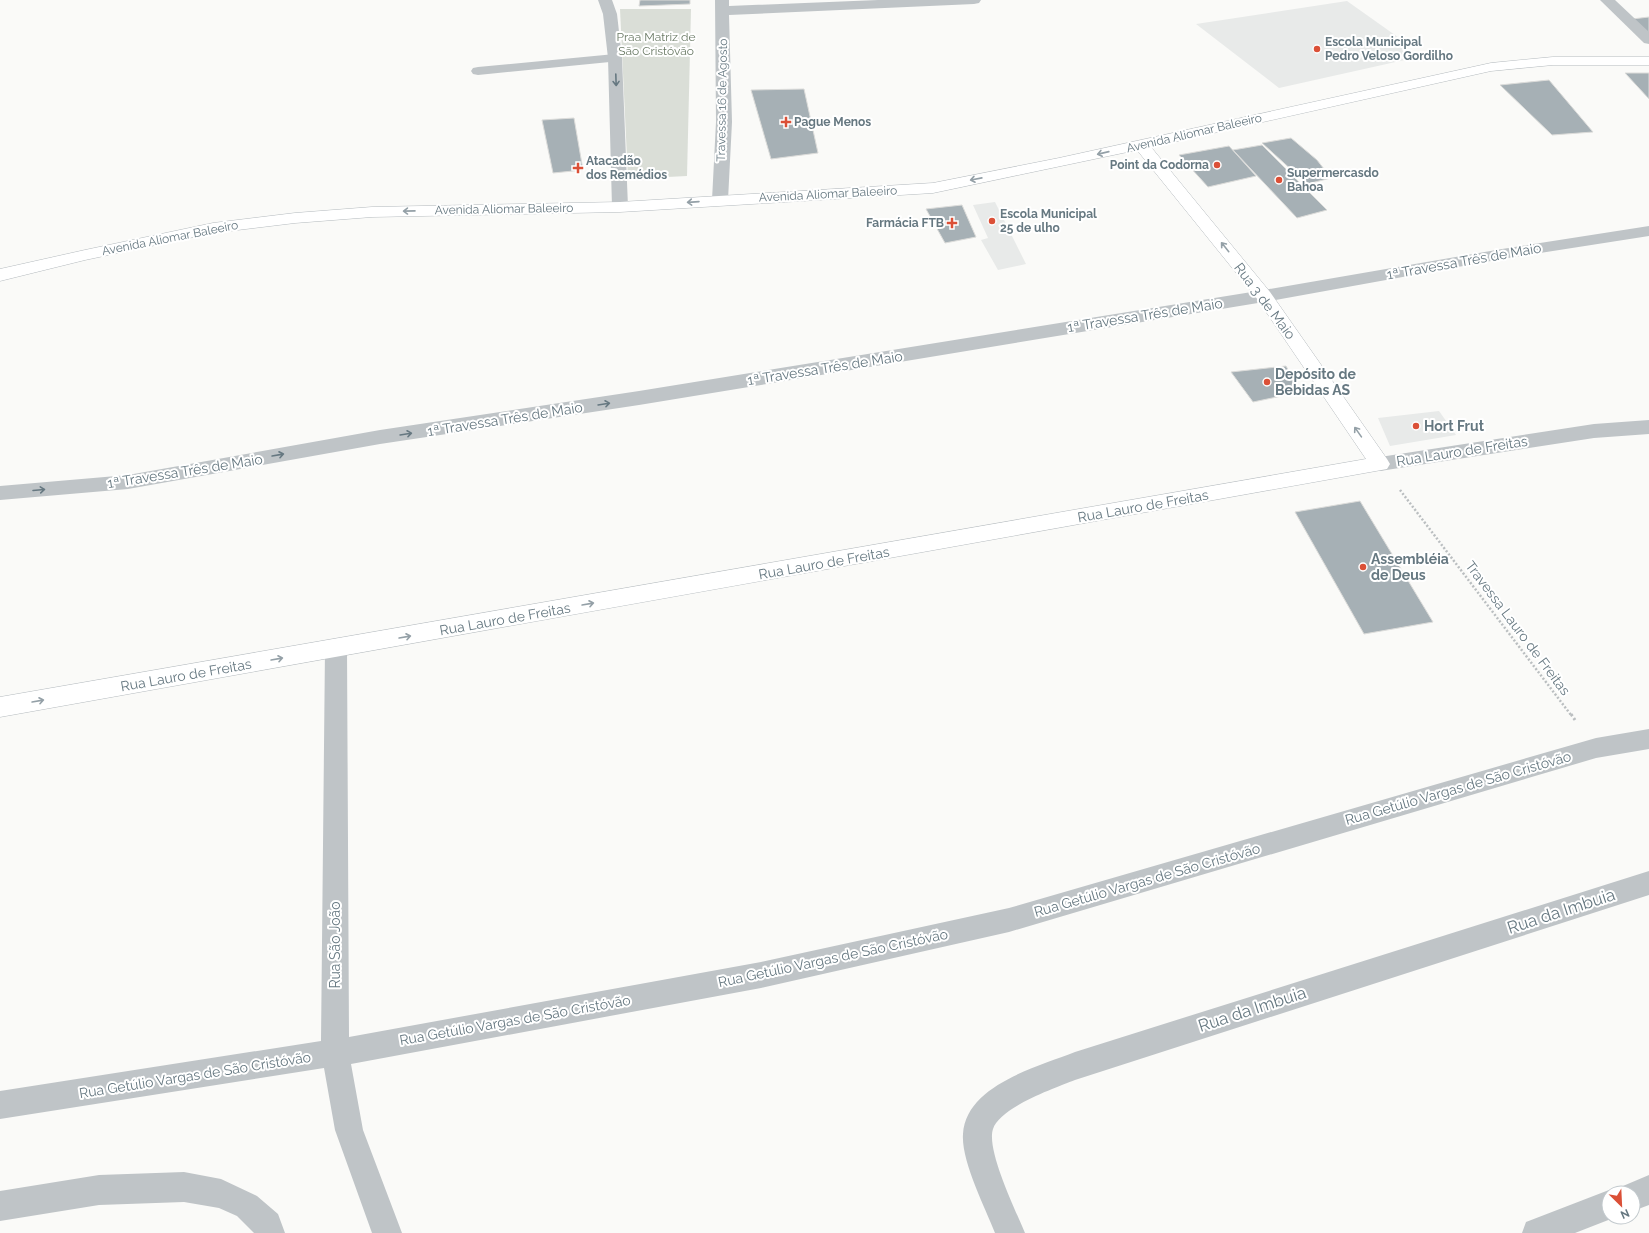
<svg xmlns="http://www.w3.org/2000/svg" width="1649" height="1233" font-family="Raleway,sans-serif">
  <rect width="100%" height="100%" fill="#fafaf8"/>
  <g fill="#e8eae9">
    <path d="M1347,1L1402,40L1409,59L1279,88L1196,24Z"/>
    <path d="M995,202L1026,264L998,270L981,240L988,238L973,205Z"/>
    <path d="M1439,411L1456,435L1390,446L1378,418Z"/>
  </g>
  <path fill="#daded7" d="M620,9H691L687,176L628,179Z"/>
  <g fill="#a6b0b5" stroke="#dcdcda">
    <path d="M640,0H690V4L639,6Z"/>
    <path d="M1649,17V33L1632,19Z"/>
    <path d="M1625,73H1649V99Z"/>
    <path d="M1549,80L1593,132L1552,135L1500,85Z"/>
    <path d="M804,89L818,153L771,159L751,90Z"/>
    <path d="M574,118L583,170L553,173L542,120Z"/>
    <path d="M1291,138L1317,160L1331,178L1307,184L1262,143Z"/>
    <path d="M1262,145L1327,210L1297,218L1233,150Z"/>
    <path d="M1229,146L1256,176L1208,187L1179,155Z"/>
    <path d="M962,205L976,237L945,243L926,209Z"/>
    <path d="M1286,366L1301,392L1253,402L1231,372Z"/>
    <path d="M1360,501L1433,622L1364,634L1295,512Z"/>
  </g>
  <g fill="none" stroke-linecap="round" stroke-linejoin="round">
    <g stroke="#b4babe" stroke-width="1">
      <path id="secondary" d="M1553,57H1649V65H1553L1491,71L1151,147L1270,292L1387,459L1390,464L1387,469L0,717V697L1366,459L1258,300L1137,150L933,193L620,212L372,217L295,223L213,233L85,260L0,281V269L85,250L213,223L295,213L372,207L620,202L933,183L1059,158L1491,63Z"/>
    </g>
    <path stroke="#babec0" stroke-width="2.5" stroke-dasharray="2 2" stroke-linecap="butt" d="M1400,490L1571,715"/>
    <path stroke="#babec0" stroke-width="3" stroke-dasharray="2.5 2.5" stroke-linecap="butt" d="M1571,714L1575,720"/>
    <g fill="#bfc4c7" fill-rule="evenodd">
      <path d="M615,54L620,55L622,58L620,61L478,75L473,74L471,71L473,68L478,67Z"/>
      <path d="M184,1172L221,1179L257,1196L278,1214L285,1233H254L237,1216L219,1208L184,1202L99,1205L0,1221V1191L99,1175Z"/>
    </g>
    <g fill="#bfc4c7" fill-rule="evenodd">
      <path d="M598,0H612L617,14L622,58L628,207L626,211L620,212L614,211L612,207L608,58L603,14Z"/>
      <path d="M715,0H729V6L878,0H981L979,3L974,4L729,15L732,122L728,200L726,204L720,205L714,204L712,200L716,122Z"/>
      <path d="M1600,0H1615L1649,32V44L1644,43Z"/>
      <path d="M1649,226V236L1502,259L1264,302L639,405L380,444L128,489L0,500V486L128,475L380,430L639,391L1264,290L1502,249Z"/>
      <path d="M336,640L344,643L347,649L349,1037L761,962L1009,908L1596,738L1649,729V749L1596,758L1009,932L761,988L351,1064L363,1130L402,1233H372L335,1130L324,1068L0,1119V1091L321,1041L325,649L328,643Z"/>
      <path d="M1649,871V895L1075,1080C1055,1088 1000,1107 993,1129C986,1150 1016,1211 1025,1233H995C985,1207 961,1161 963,1134C966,1085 1037,1067 1075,1052Z"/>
      <path d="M1649,1175V1205L1633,1211V1193H1619L1623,1186Z"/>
      <path d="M1609,1190L1616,1193H1609V1217H1616L1575,1233H1522L1526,1222Z"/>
    </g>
    <path fill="#bfc4c7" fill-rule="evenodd" d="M1649,420V434L1594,438L1380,471L1373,469L1370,464L1373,459L1380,457L1594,424Z"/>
    <use href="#secondary" fill="#fff" fill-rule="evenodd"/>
  </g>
  <defs><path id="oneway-shaft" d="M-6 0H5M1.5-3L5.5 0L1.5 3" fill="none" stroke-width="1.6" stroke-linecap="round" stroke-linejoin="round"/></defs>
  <g stroke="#667881">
    <use href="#oneway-shaft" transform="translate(616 80) rotate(88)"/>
    <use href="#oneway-shaft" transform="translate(604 404) rotate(-9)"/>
    <use href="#oneway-shaft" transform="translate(406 434) rotate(-9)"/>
    <use href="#oneway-shaft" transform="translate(278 455) rotate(-10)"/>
    <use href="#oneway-shaft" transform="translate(39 490) rotate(-5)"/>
  </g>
  <g stroke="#94a0a7">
    <use href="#oneway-shaft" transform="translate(1103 153) rotate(167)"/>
    <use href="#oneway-shaft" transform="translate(976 179) rotate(169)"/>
    <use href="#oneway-shaft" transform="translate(693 202) rotate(176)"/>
    <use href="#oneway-shaft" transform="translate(409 211) rotate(179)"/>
    <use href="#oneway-shaft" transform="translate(1225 247) rotate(-129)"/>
    <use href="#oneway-shaft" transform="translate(1358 432) rotate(-125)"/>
    <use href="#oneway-shaft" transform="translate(588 604) rotate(-10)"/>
    <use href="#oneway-shaft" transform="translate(405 637) rotate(-10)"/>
    <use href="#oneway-shaft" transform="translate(277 659) rotate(-10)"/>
    <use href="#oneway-shaft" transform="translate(38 701) rotate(-10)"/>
  </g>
  <g fill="#db5037" stroke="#fff" stroke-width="1.5">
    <circle cx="1317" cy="49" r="4"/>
    <path d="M784 116h4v4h4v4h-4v4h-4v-4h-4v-4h4z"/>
    <circle cx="1217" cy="165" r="4"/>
    <path d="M576 162h4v4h4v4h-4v4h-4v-4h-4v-4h4z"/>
    <circle cx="1279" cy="180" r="4"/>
    <circle cx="992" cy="221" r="4"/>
    <path d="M950 217h4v4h4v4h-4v4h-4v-4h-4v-4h4z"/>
    <circle cx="1267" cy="382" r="4"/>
    <circle cx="1416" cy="426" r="4"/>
    <circle cx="1363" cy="567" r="4"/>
  </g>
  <g text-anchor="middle" stroke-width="4" stroke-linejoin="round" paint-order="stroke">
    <g font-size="12" fill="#6a7a65" stroke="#fff">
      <text x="656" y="41">Praa Matriz de<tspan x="656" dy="14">São Cristóvão</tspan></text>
    </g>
    <g font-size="12" font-weight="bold" fill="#667881" stroke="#fff" text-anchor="start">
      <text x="1325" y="46">Escola Municipal<tspan x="1325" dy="14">Pedro Veloso Gordilho</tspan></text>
      <text x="794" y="126">Pague Menos</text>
      <text x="586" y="165">Atacadão<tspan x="586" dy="14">dos Remédios</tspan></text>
      <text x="1209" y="169" text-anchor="end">Point da Codorna</text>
      <text x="1287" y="177">Supermercasdo<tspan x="1287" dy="14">Bahoa</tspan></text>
      <text x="1000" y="218">Escola Municipal<tspan x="1000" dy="14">25 de ulho</tspan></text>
      <text x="944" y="227" text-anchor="end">Farmácia FTB</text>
    </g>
    <g font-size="12" fill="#667881" stroke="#fff">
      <text transform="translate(722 100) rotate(-89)" y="4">Travessa 16 de Agosto</text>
      <text transform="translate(1194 133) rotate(-13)" y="4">Avenida Aliomar Baleeiro</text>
      <text transform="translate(828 194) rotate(-3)" y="4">Avenida Aliomar Baleeiro</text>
      <text transform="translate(504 209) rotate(-1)" y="4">Avenida Aliomar Baleeiro</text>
      <text transform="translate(170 238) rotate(-11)" y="4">Avenida Aliomar Baleeiro</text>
    </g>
    <g font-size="14" fill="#667881" stroke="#fff">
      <text transform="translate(1464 261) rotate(-10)" y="5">1ª Travessa Três de Maio</text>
      <text transform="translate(1265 301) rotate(53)" y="5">Rua 3 de Maio</text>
      <text transform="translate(1145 315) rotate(-9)" y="5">1ª Travessa Três de Maio</text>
      <text transform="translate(825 368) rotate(-9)" y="5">1ª Travessa Três de Maio</text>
      <text transform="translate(505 419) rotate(-9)" y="5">1ª Travessa Três de Maio</text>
      <text transform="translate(1462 451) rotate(-9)" y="5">Rua Lauro de Freitas</text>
      <text transform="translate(185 471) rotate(-9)" y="5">1ª Travessa Três de Maio</text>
      <text transform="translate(1143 506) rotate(-10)" y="5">Rua Lauro de Freitas</text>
      <text transform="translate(824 563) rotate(-10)" y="5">Rua Lauro de Freitas</text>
      <text transform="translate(505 619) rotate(-10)" y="5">Rua Lauro de Freitas</text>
      <text transform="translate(1518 628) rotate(53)" y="5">Travessa Lauro de Freitas</text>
      <text transform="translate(186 675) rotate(-10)" y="5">Rua Lauro de Freitas</text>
      <text transform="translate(1458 788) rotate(-16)" y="5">Rua Getúlio Vargas de São Cristóvão</text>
      <text transform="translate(1147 880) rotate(-16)" y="5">Rua Getúlio Vargas de São Cristóvão</text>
      <text transform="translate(335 945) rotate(-90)" y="5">Rua São João</text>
      <text transform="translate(833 958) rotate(-12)" y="5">Rua Getúlio Vargas de São Cristóvão</text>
      <text transform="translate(515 1020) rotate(-10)" y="5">Rua Getúlio Vargas de São Cristóvão</text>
      <text transform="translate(195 1075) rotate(-9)" y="5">Rua Getúlio Vargas de São Cristóvão</text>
    </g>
    <g font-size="14" font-weight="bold" fill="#667881" stroke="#fff" text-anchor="start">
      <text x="1275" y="379">Depósito de<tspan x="1275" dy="16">Bebidas AS</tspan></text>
      <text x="1424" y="431">Hort Frut</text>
      <text x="1371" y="564">Assembléia<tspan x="1371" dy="16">de Deus</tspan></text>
    </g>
    <g font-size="17" fill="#667881" stroke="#fff">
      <text transform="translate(1561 911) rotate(-18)" y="6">Rua da Imbuia</text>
      <text transform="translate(1252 1009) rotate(-18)" y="6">Rua da Imbuia</text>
    </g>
  </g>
  <g transform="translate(1621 1205) rotate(156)"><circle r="19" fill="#ffffff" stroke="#c2c9cd"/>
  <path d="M0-3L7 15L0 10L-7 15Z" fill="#db5037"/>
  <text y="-6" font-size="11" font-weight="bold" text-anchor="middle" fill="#667881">N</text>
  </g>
</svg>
